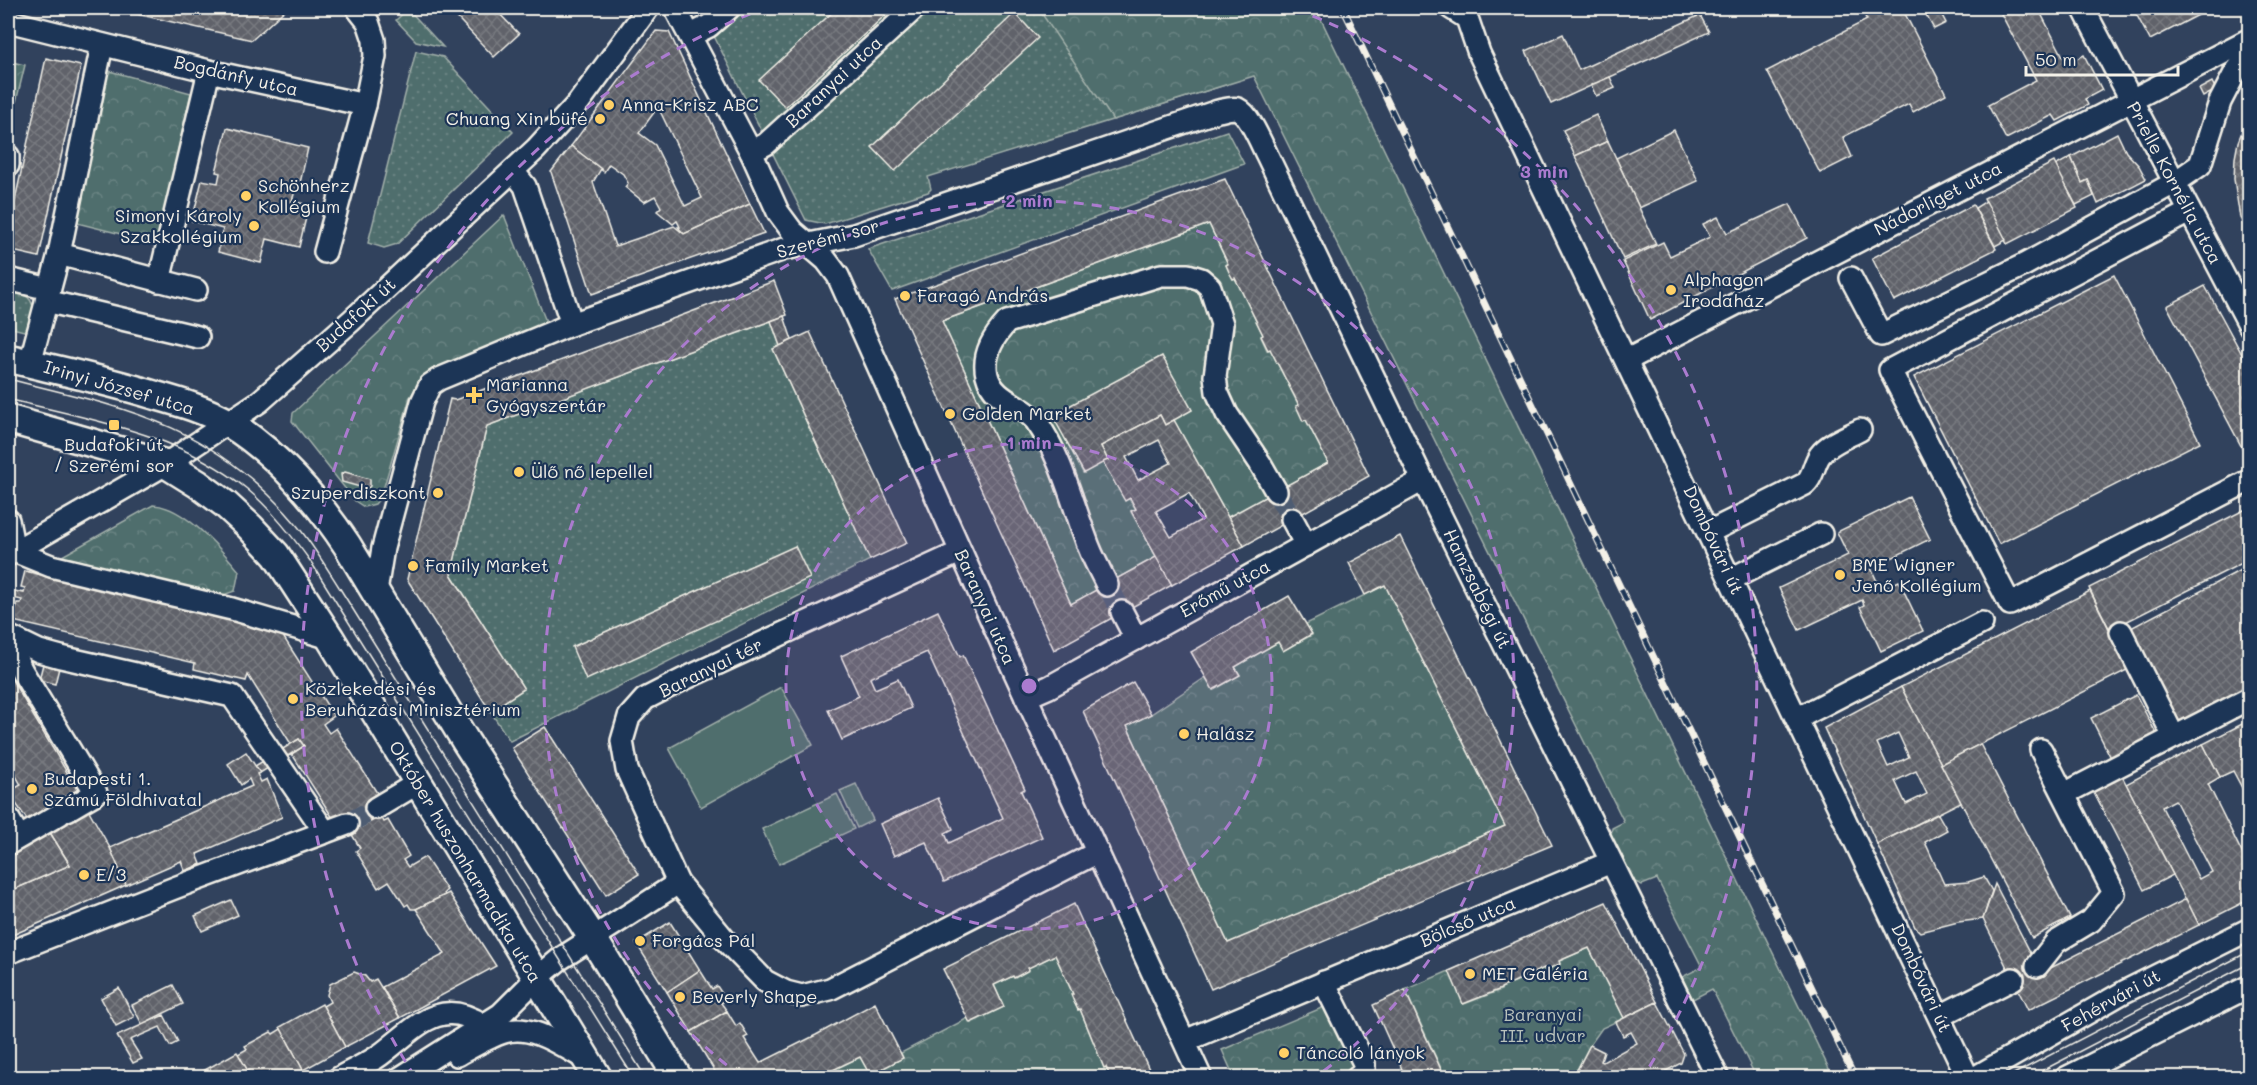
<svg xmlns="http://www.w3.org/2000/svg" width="2257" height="1085" font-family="Mali,sans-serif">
  <defs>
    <pattern id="grass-dots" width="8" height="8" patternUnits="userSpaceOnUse" patternTransform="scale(1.5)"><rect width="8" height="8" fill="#4f6e6d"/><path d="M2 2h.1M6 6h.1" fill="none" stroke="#698382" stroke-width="1.8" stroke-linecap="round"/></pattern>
    <pattern id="park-crowns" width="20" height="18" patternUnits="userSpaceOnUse" patternTransform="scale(1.5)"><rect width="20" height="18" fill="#4f6e6d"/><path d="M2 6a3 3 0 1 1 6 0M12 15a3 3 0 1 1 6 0" fill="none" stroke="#698382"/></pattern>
    <pattern id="building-cross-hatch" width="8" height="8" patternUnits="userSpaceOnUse" patternTransform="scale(1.5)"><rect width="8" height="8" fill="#60626a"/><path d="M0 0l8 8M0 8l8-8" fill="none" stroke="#77797f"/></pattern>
  </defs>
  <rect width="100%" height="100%" fill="#31425d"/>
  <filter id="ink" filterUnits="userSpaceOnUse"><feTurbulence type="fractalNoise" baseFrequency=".0167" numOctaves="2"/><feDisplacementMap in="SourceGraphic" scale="12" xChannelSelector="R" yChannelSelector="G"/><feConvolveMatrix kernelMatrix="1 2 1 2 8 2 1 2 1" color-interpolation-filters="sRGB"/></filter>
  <g filter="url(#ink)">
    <g fill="url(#grass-dots)" stroke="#a2b0aa" stroke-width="1.5">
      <path d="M700,8H1172L1225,85L928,177L931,189L928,192L825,224L806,220Z"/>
      <path d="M408,9L443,47L416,41L396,20Z"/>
      <path d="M416,51L443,57L513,132L397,244L384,248L368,243Z"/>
      <path d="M1227,131L1244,164L892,291L868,249Z"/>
      <path d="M8,290C12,291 18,292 22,294C39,301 35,322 24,331L8,327Z"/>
      <path d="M771,321L780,346L773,349L870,560L510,741L490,711L524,689L451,574L487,426Z"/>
    </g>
    <g fill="url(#park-crowns)" stroke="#a2b0aa" stroke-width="1.5">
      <path d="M1038,8H1300L1317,11L1833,1077H1756L1712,989L1693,999L1682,977L1702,967L1657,879L1642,885L1635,882L1611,835L1612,828L1624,822L1254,76L1113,120Z"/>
      <path d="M8,61L25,65L9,131H8Z"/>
      <path d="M102,69L191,93L157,243L69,221Z"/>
      <path d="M504,215L547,324L423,378L410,397L381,497L375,504L364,507L355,501L292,421L293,413Z"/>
      <path d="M1209,224L1228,264L1226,265L1233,279L1235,278L1263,335L1261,337L1267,350L1270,349L1328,463L1228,517L1174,420L1192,410L1162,356L1053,415L1083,473L1103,462L1136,509L1131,512L1156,557L1071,604L942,321Z"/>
      <path d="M153,505C183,506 221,549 239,571L235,591L208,600L55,560Z"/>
      <path d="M1385,585L1505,826L1228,943L1127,726L1151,714L1206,677L1214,690L1240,675L1235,667L1278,642L1284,650L1312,635L1306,624Z"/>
      <path d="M1589,948L1624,1018L1602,1028L1590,1045L1573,1077H1445L1405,990L1449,971L1464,1004L1501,990V988L1544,968L1546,970L1560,964L1559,961Z"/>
      <path d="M1055,955L1073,994L1071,995L1078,1010L1080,1009L1104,1068L1106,1067L1111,1078H816L860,1057L870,1075L903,1058L901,1053L968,1018L971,1023L1004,1007L994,985L1013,976L1015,978L1029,970L1028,968Z"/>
      <path d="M1331,1004L1356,1060L1353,1071L1339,1077H1234L1222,1050Z"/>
    </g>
    <g fill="#4f6e6d" stroke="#a2b0aa" stroke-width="1.5">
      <path d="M781,687L813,745L701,807L669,748Z"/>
      <path d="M856,784L873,820L857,828L840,791Z"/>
      <path d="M837,794L854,829L779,864L762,829Z"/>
    </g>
    <g fill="url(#building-cross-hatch)" stroke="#f4f1e8" stroke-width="1.5" fill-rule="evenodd">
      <path d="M110,8H287L252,40Z"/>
      <path d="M448,8H494L519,34L494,57Z"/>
      <path d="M837,8H893L785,107L759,80Z"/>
      <path d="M1874,8H1902L1946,94L1913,112L1909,104L1843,137L1852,157L1820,173L1767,71L1867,20L1863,13Z"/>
      <path d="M1930,8H1938L1946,23L1934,29L1924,11Z"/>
      <path d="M1998,8H2038L2067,64L2084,55L2102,90L2085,99L2088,105L2057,121L2053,115L2006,139L1988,105L2036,80Z"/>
      <path d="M2133,8H2212L2150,40Z"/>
      <path d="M1015,13L1038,38L895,171L872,147Z"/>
      <path d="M1700,15L1709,32L1551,104L1526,51L1563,34L1579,70Z"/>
      <path d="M656,31L669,32L750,204L684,234L678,227H680L677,221L673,224L657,211L661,207L655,196L644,202L625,187L628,183L623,174L609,164L604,172L571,146ZM658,107L702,198L685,206L655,145L639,133Z"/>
      <path d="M46,58L81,66L39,257L8,250V232Z"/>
      <path d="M1610,77L1615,88L1596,96L1591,85Z"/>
      <path d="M2212,82L2216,90L2203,97L2199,89Z"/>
      <path d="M2250,111V237L2240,218L2234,179L2235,158L2238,142Z"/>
      <path d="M1596,115L1608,141L1575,156L1563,130Z"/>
      <path d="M227,128L308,148L298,192L295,191L292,201L309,205L299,247L267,239L261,263L218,252L223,229L192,221L202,180L218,183L220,173L216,172Z"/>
      <path d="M1674,130L1698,181L1639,208L1616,158Z"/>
      <path d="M2117,133L2126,152L2139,166L2146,179L2098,204L2088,180L2082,183L2071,157Z"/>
      <path d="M1608,141L1656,244L1623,259L1575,156Z"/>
      <path d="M571,146L601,169L593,182L615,246L674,226L684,234L750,204L764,233L592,294L551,172Z"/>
      <path d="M2071,157L2082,183L2088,180L2094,196L2076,205L2055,166Z"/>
      <path d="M2054,162L2077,208L2007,244L1984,198Z"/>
      <path d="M1225,179L1369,476L1244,546L1228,517L1328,463L1306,420L1303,421L1296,406L1299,405L1270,349L1268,350L1261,336L1263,335L1235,278L1233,279L1229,272L1226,265L1228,264L1209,224L942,321L1071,604L1156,557L1172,585L1054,650L895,299Z"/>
      <path d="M1986,201L2006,240L1995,246L1975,208Z"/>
      <path d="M1790,204L1807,238L1650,320L1623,261L1663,242L1670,256L1710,237L1703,224L1718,217L1727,233Z"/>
      <path d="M1973,205L1996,249L1894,301L1872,258Z"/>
      <path d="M2114,275L2200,442L1999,544L1914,377Z"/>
      <path d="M774,281L787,315L487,426L451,574L524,689L490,711L407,579L450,399L455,400Z"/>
      <path d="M2205,286L2250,369V456L2247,457L2167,306Z"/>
      <path d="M784,316L792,340L780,346L771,321Z"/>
      <path d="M810,332L907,543L870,560L773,349Z"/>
      <path d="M1162,356L1192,410L1165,425L1160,415L1101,446L1108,460L1084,473L1052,415Z"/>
      <path d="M1160,415L1165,425L1174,420L1244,546L1172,585L1131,511L1136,509L1130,498L1125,501L1103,462L1108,460L1101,446ZM1159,440L1171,463L1138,480L1126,457ZM1189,493L1203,519L1171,537L1156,511Z"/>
      <path d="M345,472L370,479V486L367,489L342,482L341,474Z"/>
      <path d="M1909,497L1930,539L1871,568L1881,590L1899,581L1923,631L1881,651L1860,607L1864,605L1862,600L1799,630L1779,588L1848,555L1837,532Z"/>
      <path d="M2250,507V559L2110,630L2089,588Z"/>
      <path d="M1400,536L1552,845L1211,989L1083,711L1133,682L1151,714L1127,726L1228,943L1505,826L1385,585L1365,595L1349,563Z"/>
      <path d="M795,546L810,578L586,680L572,647Z"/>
      <path d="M2250,565V688L2179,725L2129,629Z"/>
      <path d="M25,571L206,614L208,608L281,633L334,716L323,724L329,733L336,728L379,796L381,816L351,833L336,823L292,754L304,746L299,739L291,744L248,675L246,681L194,669L195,663L13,621L17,603H21L22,600L13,598L14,591L24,593L25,588L21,587Z"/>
      <path d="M2090,591L2129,669L1941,764L1901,687Z"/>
      <path d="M1289,596L1312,634L1283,651L1278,642L1235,667L1240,675L1213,690L1191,652Z"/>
      <path d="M938,611L960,657L963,655L1025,789L1021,791L1042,837L944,882L926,842L894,856L880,824L938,798L953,829L945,833L949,843L1003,818L927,652L870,678L875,689L898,679L911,708L842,740L828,710L859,696L841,656Z"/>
      <path d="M43,664L59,668L55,684L39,680Z"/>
      <path d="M8,673L78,791L28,821L8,792L21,785L8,761Z"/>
      <path d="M1901,687L1961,802L1877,844L1824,728ZM1898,733L1909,757L1888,767L1877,743ZM1916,771L1927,794L1906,804L1895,781Z"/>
      <path d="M2136,695L2158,737L2113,762L2091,718Z"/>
      <path d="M2250,720V803L2233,771L2220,777L2203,744Z"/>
      <path d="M545,727L639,874L606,895L512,748Z"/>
      <path d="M299,739L304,746L260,773L255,766Z"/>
      <path d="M1980,744L2070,918L2032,938L1941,764Z"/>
      <path d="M2203,744L2220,777L2208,784L2250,869V899L2199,925L2126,784ZM2175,800L2212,872L2199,879L2162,807Z"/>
      <path d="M246,752L260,773L257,774L261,782L267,779L282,817L197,854L201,864L185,871L181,861L126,885L110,848L252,786L249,779L241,785L228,764Z"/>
      <path d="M2122,776L2173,875L2144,890L2093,791Z"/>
      <path d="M88,809L110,848L126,885L8,937V892L70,865L49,831Z"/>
      <path d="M1938,814L1947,830L1925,842L1944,884L1968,882L1984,877L1992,891L1983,919L1958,922L1920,932L1915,927L1877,844Z"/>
      <path d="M381,816L384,822L388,820L409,856L403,860L408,867L425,857L447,890L444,893L445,895L416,909H411L408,904L405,906L389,881L378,888L356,851L360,848L351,833Z"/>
      <path d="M49,831L70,865L8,892V856Z"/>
      <path d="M1995,884L2041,973L2186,899L2199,925L2028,1010L1983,919Z"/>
      <path d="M449,893L496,966L400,1018L382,987L445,954L416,909Z"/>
      <path d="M231,900L238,915L202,931L195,916Z"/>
      <path d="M1606,902L1657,1002L1624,1018L1589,948L1559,961L1560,964L1545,970L1544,968L1501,988V989L1463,1004L1449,971Z"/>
      <path d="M1074,904L1096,953L1153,1078H1111L1106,1067L1104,1068L1080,1009L1078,1010L1074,1002L1071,994H1073L1055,955L1028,968L1029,970L1014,978L1013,976L994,985L1004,1007L970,1023L943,969Z"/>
      <path d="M670,922L700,970L667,992L636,943Z"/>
      <path d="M700,970L712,989L717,986L726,1000L721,1003L727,1011L691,1032L667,992Z"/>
      <path d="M354,972L365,976L370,982L376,979L400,1018L345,1047L323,1006L330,1002L327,995L330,984Z"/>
      <path d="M173,985L183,1004L142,1024L132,1005Z"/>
      <path d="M119,988L134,1017L116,1026L101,998Z"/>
      <path d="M1405,990L1420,1024L1445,1078H1406L1373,1005Z"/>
      <path d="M1657,1002L1684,1054L1681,1063L1653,1078H1573L1590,1045L1604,1052L1601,1061L1603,1062L1637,1043L1631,1032L1623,1036L1616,1022Z"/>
      <path d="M875,1003L903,1058L870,1075L860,1057L816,1078H798L797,1075L793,1078H719L691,1032L727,1011L736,1026L740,1023L748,1036L744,1038L760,1063L816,1035Z"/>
      <path d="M322,1004L345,1047L303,1070L280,1027Z"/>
      <path d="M164,1015L178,1042L170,1046L160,1027L130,1040L142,1059L133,1063L117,1036Z"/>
      <path d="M281,1029L303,1070L289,1078H252L238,1054L247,1049L245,1046L271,1032L273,1034Z"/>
      <path d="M237,1052L252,1078H198L196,1075Z"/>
      <path d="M534,1069L538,1078H518Z"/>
      <path d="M87,1070L91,1078H73Z"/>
    </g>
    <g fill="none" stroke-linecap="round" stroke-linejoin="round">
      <g stroke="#4e5c72" stroke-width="21" stroke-dasharray="21 10" stroke-linecap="butt">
        <path d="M1276,491L1292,519"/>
        <path d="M1107,585L1122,612"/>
        <path d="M347,824L376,808"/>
      </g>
      <g stroke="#f4f1e8" stroke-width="26">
        <g id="minor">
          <path d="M675,8L751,152L778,212L792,231L826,260L838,276L1011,664L1201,1078"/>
          <path d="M1451,8L1467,18L1479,53L1968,1078"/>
          <path d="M2083,8L2250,326"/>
          <path d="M8,21L209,71L365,105"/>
          <path d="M691,35L709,26L729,8"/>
          <path d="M751,152L766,144L915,8"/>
          <path d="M8,156V165"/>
          <path d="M513,171L525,186L572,324"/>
          <path d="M2189,212L1890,370L2010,604L2250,480"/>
          <path d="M325,252L365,105L375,56L374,40L368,22L357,8"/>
          <path d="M59,254L196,290"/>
          <path d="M1851,278L1881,335L2024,265L2174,183L2200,165L2220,102L2235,73L2250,52"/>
          <path d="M8,279L49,289"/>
          <path d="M159,281L209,71"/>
          <path d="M46,301L198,337"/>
          <path d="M1627,360L2250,39"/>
          <path d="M30,363L59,254L102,45"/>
          <path d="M1292,519L1306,545"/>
          <path d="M8,520L14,551"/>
          <path d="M1709,532L1805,484C1814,476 1813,465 1820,455C1829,443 1847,437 1860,430"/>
          <path d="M14,551L51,566L232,609L330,638"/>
          <path d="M960,552L682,680L645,699L629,717L622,741L627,770L678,883L725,940L765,981L786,992L802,996L830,989L1098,852"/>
          <path d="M8,555L166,464L259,402L351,321L536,149L579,102L648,8"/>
          <path d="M1731,579L1821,534"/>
          <path d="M1107,585C1100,570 1091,555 1086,539C1071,499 1061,456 1036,421C1024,405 993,401 987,375C982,354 994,336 1007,322L1161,275H1188L1201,279L1210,287L1222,324L1215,376L1217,392L1227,414L1260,463L1276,491"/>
          <path d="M376,591L383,548L422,402L430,385L439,379L572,324L784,249L854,235L1218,111C1224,110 1232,107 1238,109C1249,114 1261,143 1267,155L1423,480L1718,1078"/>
          <path d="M1122,612L1136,639"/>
          <path d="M2121,632L2174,737"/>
          <path d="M8,636L39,651L61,657L232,696L325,832"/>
          <path d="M8,642L22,671L96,793L67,810"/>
          <path d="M1026,697L1049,687L1423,480"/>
          <path d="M1798,718L1982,623"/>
          <path d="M2064,794L2250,698"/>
          <path d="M376,808L418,783"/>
          <path d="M8,818L19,837"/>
          <path d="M8,844L60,814"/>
          <path d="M8,953L177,887L347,824"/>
          <path d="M2037,966L2056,942L2091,921L2114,893L2041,750"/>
          <path d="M1324,982L1364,1063V1072L1357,1078"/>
          <path d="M1940,1016L2013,979"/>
          <path d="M1185,1041L1611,862"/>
          <path d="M457,1055C472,1047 488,1037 504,1032C532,1023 562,1046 586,1059"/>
          <path d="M339,1078C352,1070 368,1064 380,1055C414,1030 439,995 483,1025"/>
          <path d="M400,1078L501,1014L536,979L560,959L678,883"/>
          <path d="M1974,1078L2124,992L2250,929"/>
          <path d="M2066,1078L2250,986"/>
        </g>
      </g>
      <g stroke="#f4f1e8" stroke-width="32">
        <g id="major">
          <path d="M8,358C56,370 106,380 154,395C179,402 207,410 230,424C276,452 318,501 347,545L466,742L592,937L678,1078"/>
          <path d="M8,419L166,464L198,484L225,504L250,527L276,555L330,638L598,1078"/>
        </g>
      </g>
      <use href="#minor" stroke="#1d3557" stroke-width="21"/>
      <use href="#major" stroke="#1d3557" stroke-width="27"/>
      <g stroke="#f4f1e8" stroke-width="1.5">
        <path d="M8,379C127,408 211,424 295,523C311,542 325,565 339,587L646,1078"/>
        <path d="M8,399C91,420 179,433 247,489C272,510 292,536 311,562L634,1078"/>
        <path d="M2006,1078L2250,951"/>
        <path d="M2028,1078L2250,963"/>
      </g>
      <g stroke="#f4f1e8" stroke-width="7">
        <path id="rail" d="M1343,8L1855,1078"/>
      </g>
      <use href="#rail" stroke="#1d3557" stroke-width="4.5" stroke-dasharray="14" stroke-linecap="butt"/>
    </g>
  </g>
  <circle cx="1029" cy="686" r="243" fill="#ab7bcf" fill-opacity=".12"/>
  <g fill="none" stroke="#ab7bcf" stroke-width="3" stroke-dasharray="10 8">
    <circle cx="1029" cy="686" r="243"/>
    <path d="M741 1076A485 485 0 1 1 1317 1076"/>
    <path d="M415 1077A728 728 0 0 1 762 9M1296 9A728 728 0 0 1 1643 1077"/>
  </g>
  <g fill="#ffd166" stroke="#1d3557" stroke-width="2">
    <circle cx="609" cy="105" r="6"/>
    <circle cx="600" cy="119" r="6"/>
    <circle cx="246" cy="196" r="6"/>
    <circle cx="254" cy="226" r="6"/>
    <circle cx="1671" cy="290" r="6"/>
    <circle cx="905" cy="296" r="6"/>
    <path d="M471 386h6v6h6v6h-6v6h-6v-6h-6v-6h6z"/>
    <circle cx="950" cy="414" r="6"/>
    <rect x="108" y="419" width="12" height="12" rx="3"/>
    <circle cx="519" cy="472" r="6"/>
    <circle cx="438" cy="493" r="6"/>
    <circle cx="413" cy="566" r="6"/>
    <circle cx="1840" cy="575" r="6"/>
    <circle cx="293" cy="699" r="6"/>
    <circle cx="1184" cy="734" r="6"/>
    <circle cx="32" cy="789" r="6"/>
    <circle cx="84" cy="875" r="6"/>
    <circle cx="640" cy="941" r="6"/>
    <circle cx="1470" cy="974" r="6"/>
    <circle cx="680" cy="997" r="6"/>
    <circle cx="1284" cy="1053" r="6"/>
  </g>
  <g text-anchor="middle" stroke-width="4.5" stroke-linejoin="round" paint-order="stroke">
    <g font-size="18" fill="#f4f1e8" stroke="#1d3557">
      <text transform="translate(236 76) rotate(13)" y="6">Bogdánfy utca</text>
      <text transform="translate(834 82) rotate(-43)" y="6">Baranyai utca</text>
      <text transform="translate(2174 183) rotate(62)" y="6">Prielle Kornélia utca</text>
      <text transform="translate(1938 199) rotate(-27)" y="6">Nádorliget utca</text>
      <text transform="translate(828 239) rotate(-15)" y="6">Szerémi sor</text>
      <text transform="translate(356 315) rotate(-42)" y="6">Budafoki út</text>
      <text transform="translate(119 388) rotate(16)" y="6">Irinyi József utca</text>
      <text transform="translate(1713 540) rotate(65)" y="6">Dombóvári út</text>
      <text transform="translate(1225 589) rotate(-29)" y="6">Erőmű utca</text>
      <text transform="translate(1477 589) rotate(64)" y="6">Hamzsabégi út</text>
      <text transform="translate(985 607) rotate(66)" y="6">Baranyai utca</text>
      <text transform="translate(711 668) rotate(-26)" y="6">Baranyai tér</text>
      <text transform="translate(465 862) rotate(59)" y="6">Október huszonharmadika utca</text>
      <text transform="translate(1468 922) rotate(-23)" y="6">Bölcső utca</text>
      <text transform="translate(1921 978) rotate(65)" y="6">Dombóvári út</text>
      <text transform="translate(2111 1001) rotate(-29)" y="6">Fehérvári út</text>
    </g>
    <g font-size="18" fill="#f4f1e8" stroke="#1d3557" text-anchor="start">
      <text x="621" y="111">Anna-Krisz ABC</text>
      <text x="588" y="125" text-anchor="end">Chuang Xin büfé</text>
      <text x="258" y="192">Schönherz<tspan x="258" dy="21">Kollégium</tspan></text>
      <text x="242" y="222" text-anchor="end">Simonyi Károly<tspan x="242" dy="21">Szakkollégium</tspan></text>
      <text x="1683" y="286">Alphagon<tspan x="1683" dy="21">Irodaház</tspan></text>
      <text x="917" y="302">Faragó András</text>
      <text x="486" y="391">Marianna<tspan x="486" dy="21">Gyógyszertár</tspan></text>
      <text x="962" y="420">Golden Market</text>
      <text x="114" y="451" text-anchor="middle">Budafoki út<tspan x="114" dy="21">/ Szerémi sor</tspan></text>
      <text x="531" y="478">Ülő nő lepellel</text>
      <text x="426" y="499" text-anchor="end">Szuperdiszkont</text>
      <text x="1852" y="571">BME Wigner<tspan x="1852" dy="21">Jenő Kollégium</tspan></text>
      <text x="425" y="572">Family Market</text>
      <text x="305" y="695">Közlekedési és<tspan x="305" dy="21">Beruházási Minisztérium</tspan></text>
      <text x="1196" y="740">Halász</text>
      <text x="44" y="785">Budapesti 1.<tspan x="44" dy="21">Számú Földhivatal</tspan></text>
      <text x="96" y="881">E/3</text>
      <text x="652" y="947">Forgács Pál</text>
      <text x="1482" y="980">MET Galéria</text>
      <text x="692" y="1003">Beverly Shape</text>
      <text x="1296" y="1059">Táncoló lányok</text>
    </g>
    <g font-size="18" fill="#bac3bd" stroke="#1d3557">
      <text x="1543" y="1021">Baranyai<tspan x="1543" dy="21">III. udvar</tspan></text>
    </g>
  </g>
  <circle cx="1029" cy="686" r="9" fill="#ab7bcf" stroke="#1d3557" stroke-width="3"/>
  <g font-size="18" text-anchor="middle" font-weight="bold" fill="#ab7bcf" stroke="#1d3557" stroke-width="4.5" stroke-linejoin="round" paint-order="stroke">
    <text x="1544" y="178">3 min</text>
    <text x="1029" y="207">2 min</text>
    <text x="1029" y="449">1 min</text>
  </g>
  <rect width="2257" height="1085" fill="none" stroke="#1d3557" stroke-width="30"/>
  <rect x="15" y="15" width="2227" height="1055" fill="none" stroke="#f4f1e8" stroke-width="2" filter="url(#ink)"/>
  <path d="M2026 66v9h152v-9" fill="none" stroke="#f4f1e8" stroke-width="3"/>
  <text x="2035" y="66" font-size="18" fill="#f4f1e8" stroke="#1d3557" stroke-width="4.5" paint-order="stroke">50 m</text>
</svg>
